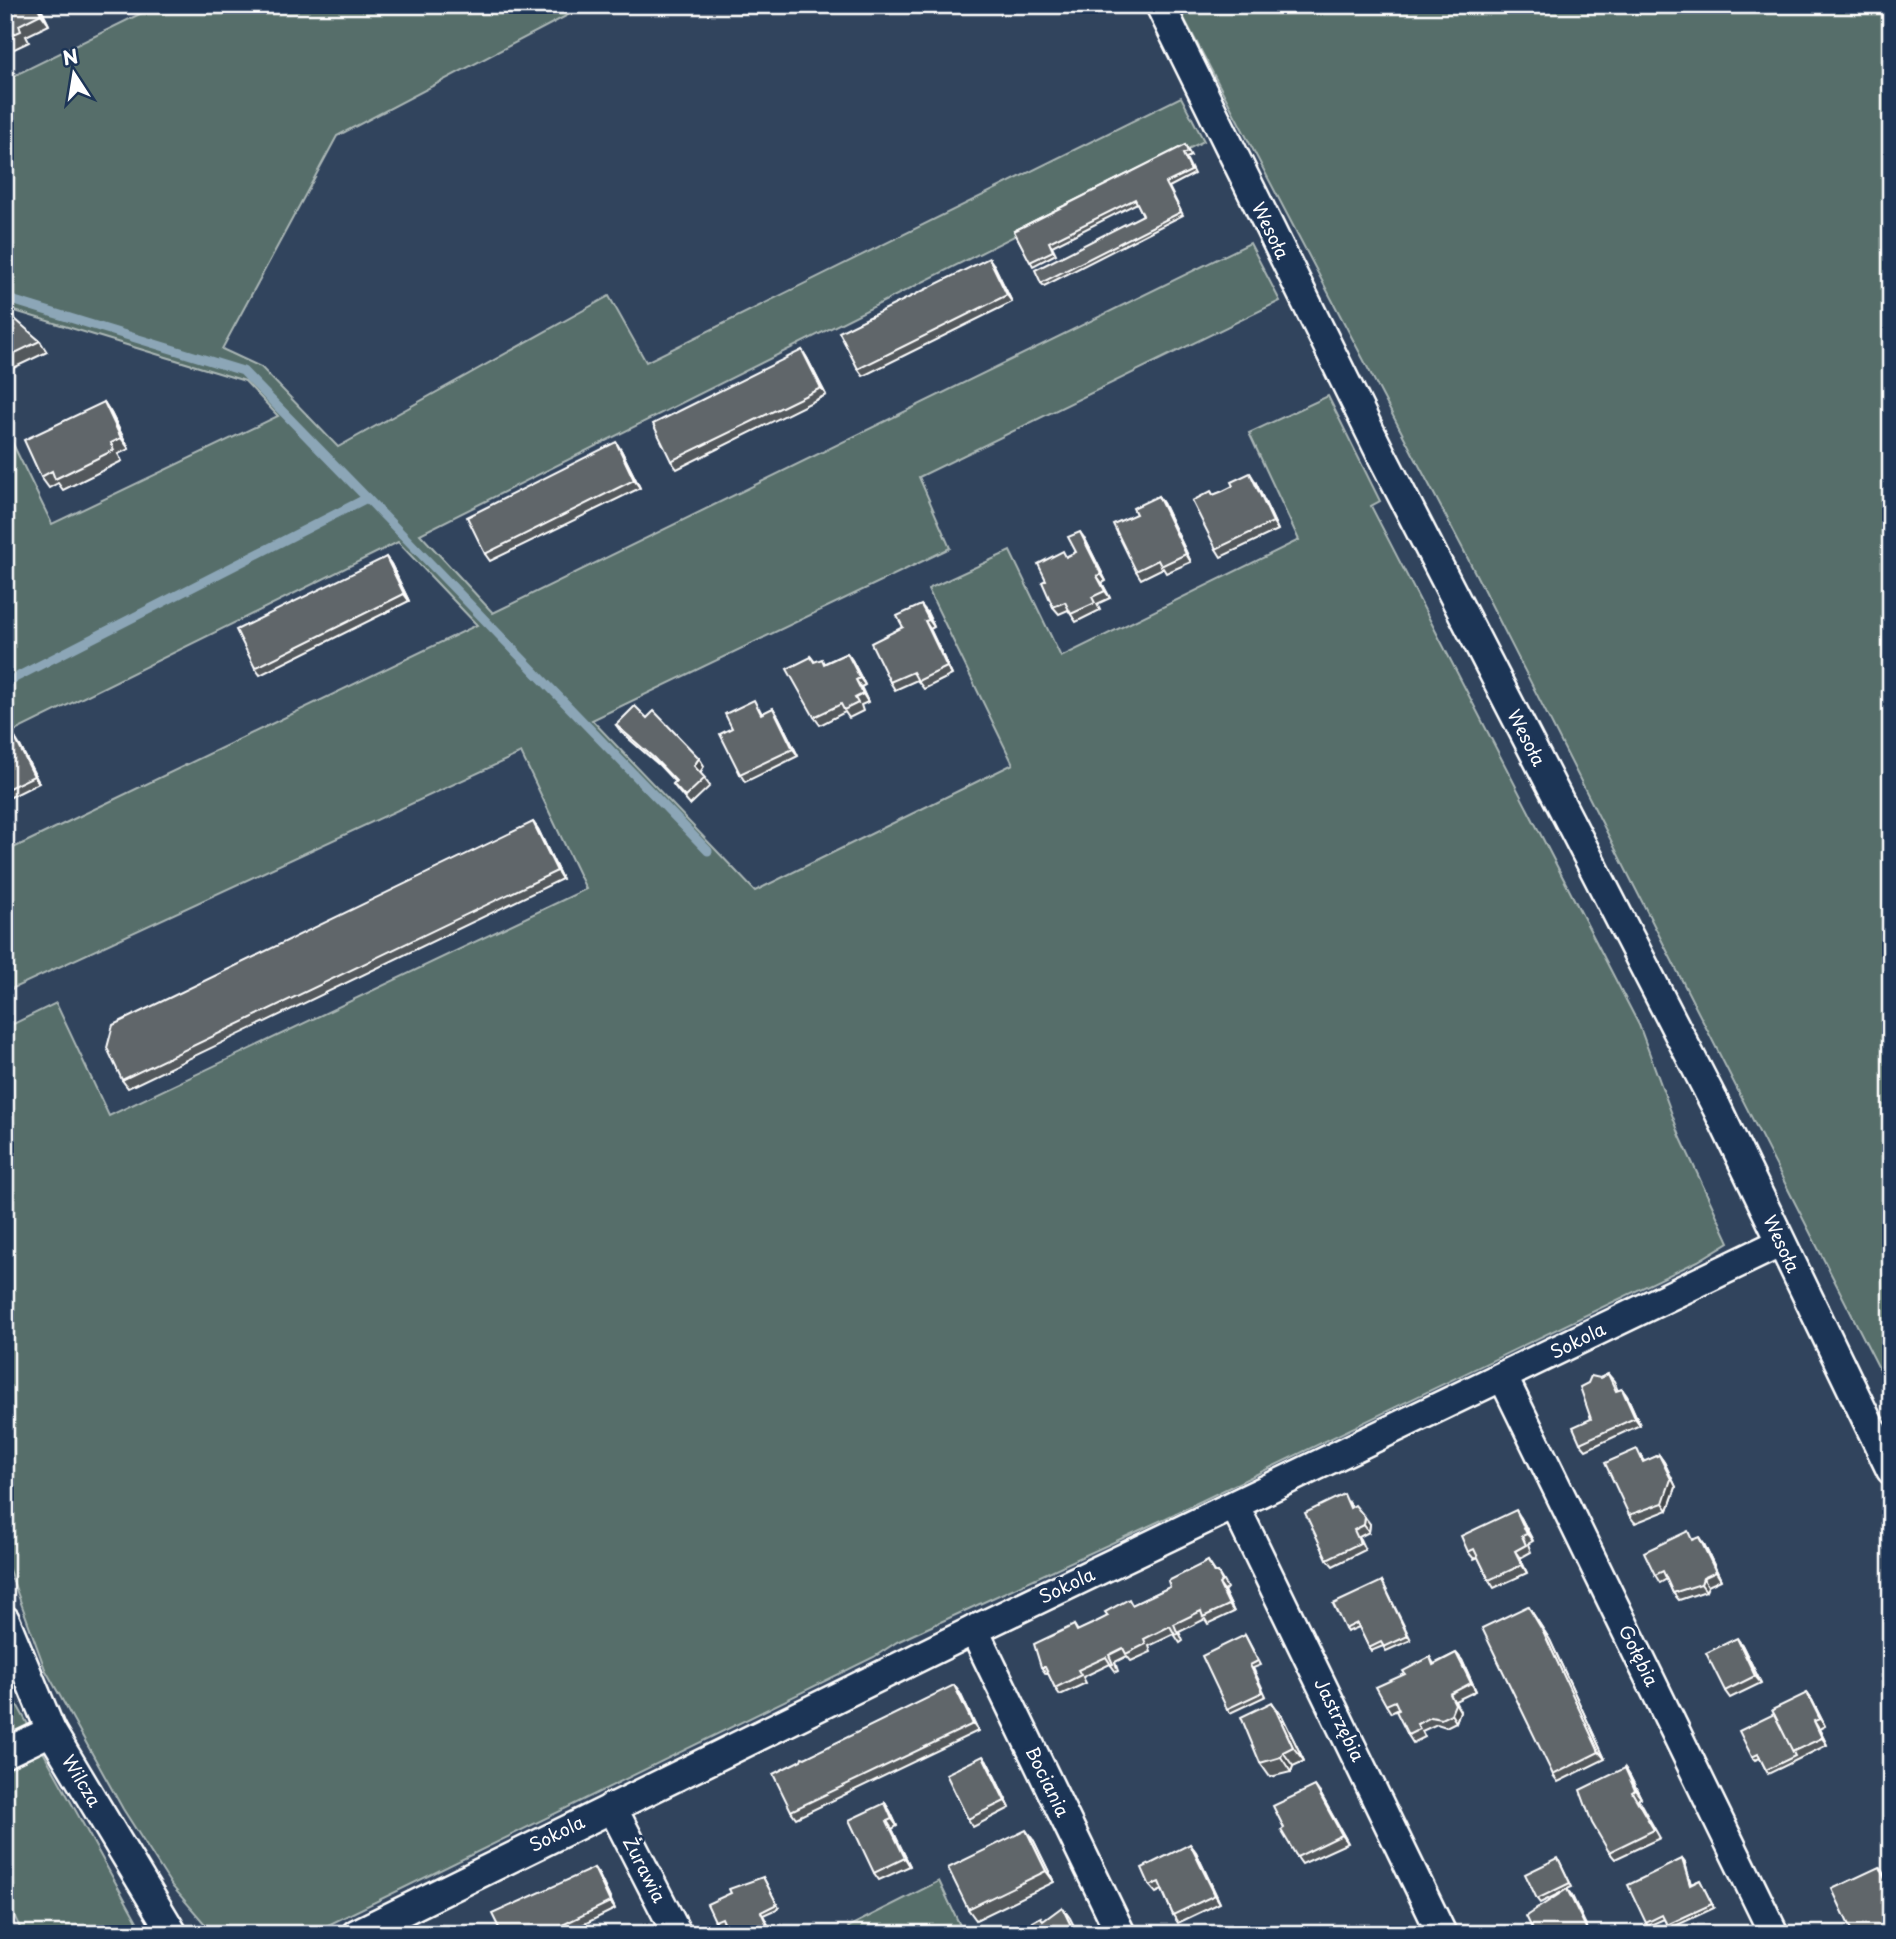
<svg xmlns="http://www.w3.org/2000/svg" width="1896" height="1939" font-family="'Playpen Sans',sans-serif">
  <rect width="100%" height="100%" fill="#31445d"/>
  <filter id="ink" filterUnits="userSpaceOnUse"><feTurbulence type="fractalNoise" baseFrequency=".0143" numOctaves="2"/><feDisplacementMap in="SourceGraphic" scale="14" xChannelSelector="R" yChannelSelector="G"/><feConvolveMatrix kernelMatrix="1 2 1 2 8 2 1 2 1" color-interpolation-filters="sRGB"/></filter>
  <g filter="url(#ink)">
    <g fill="#566e6b" stroke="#aab6b5" stroke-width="2">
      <path d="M158,5H587L337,136L222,349L261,367L338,447L609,296L646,362L1181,97L1204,141L420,534L493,613L1250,243L1280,301L919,477L950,548L592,720L755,891L1013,764L928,589L1010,551L1061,657L1299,540L1249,433L1328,396L1380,501L1371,506L1639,1025L1680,1136L1729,1242L1698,1261L1164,1519L897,1642L874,1657L310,1934H217L210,1930L172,1886L123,1809L45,1669L5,1559V1166L14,1161L5,1141V1028L56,1003L109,1116L586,889L521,753L5,992V852L477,625L398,542L5,736V441L10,438L52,524L278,416L245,381L5,308V80Z"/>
      <path d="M1177,5H1891V1392L1463,549Z"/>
      <path d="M5,1683L144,1934H23L10,1907L5,1909Z"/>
      <path d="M939,1881L964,1934H852L848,1927Z"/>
    </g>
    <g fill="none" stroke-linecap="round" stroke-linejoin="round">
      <g stroke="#8ca6b7" stroke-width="9">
        <path d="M5,298L243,371L367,498L5,683"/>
        <path d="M367,498L708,851"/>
      </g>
      <g stroke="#fff" stroke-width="33">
        <g id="street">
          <path d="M1160,5L1380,452L1717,1108L1891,1470"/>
          <path d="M1503,1377L1774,1934"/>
          <path d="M1235,1506L1442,1934"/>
          <path d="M5,1620L51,1731L173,1934"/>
          <path d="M974,1630L1121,1934"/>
          <path d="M5,1753L51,1731"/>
          <path d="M612,1807L677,1934"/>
          <path d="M356,1934L974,1630L1780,1243"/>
        </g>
      </g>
      <use href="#street" stroke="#1d3557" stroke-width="28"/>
    </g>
    <g fill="#53585c" stroke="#fff" stroke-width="2">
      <path d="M5,5H39L49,25L26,36L29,42L6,53Z"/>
      <path d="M1185,145L1191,156L1186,158L1194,174L1169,187L1183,215L1044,286L1041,283L1143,215L1137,203L1052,246L1056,254L1033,266L1014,231Z"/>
      <path d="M994,265L1012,302L863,376L858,369Z"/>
      <path d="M5,313L40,341L47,352L5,372Z"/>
      <path d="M802,350L807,358L826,395L677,469L671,461Z"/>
      <path d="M104,402L111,413L129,449L118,454L122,461L63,490L58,483L49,488L41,477Z"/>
      <path d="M621,450L640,488L490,561L485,554Z"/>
      <path d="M1255,481L1278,530L1221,557L1216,549L1211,491L1213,495Z"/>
      <path d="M1158,496L1163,503L1191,562L1166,573L1163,568L1141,579L1136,571V514Z"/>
      <path d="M1085,539L1106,581L1102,583L1110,598L1097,604L1100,610L1076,622L1068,610L1059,614L1053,607L1046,580L1067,556L1076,552Z"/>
      <path d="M386,557L391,564L409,601L260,675L255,668Z"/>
      <path d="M927,612L934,627L930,629L952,675L924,689L917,680L895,690L890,682L903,627Z"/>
      <path d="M847,653L852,660L865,685L861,687L868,702L861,705L863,711L849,718L845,712L820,725L814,717L811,657L815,662L825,663Z"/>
      <path d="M759,708L762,714L773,708L778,716L798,756L745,782L740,774L732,728Z"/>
      <path d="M647,718L699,758L704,766L700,773L710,786L690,805L678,791L673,784L675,782L659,765L621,732L616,725Z"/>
      <path d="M5,743L20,746L39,783L5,800Z"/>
      <path d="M533,822L538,829L562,879L128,1088L122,1080Z"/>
      <path d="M1608,1374L1614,1381L1618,1391L1622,1389L1627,1396L1640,1425L1586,1450L1580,1443L1591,1419L1600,1378Z"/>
      <path d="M1659,1455L1664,1462L1676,1487L1668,1510L1635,1523L1629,1515L1642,1456L1645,1462Z"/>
      <path d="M1349,1502L1352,1507L1370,1524L1369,1532L1359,1537L1365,1550L1333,1566L1327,1559Z"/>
      <path d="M1521,1518L1533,1541L1528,1544L1531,1552L1520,1558L1527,1573L1494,1588L1489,1580L1478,1557L1474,1559L1468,1552Z"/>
      <path d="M1693,1539L1704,1544L1721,1580L1708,1586L1706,1591L1679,1600L1673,1593L1667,1579L1660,1583L1655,1575Z"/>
      <path d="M1208,1561L1216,1573H1218L1223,1581L1227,1588L1224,1591L1234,1612L1208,1624L1205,1619L1179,1632L1183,1641L1180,1643L1174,1634L1149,1646L1151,1652L1131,1661L1127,1656L1115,1662L1118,1671L1116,1672L1110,1664L1083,1677L1086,1683L1060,1695L1055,1688L1049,1674H1046L1041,1667L1074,1625L1078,1631L1170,1587Z"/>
      <path d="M1382,1581L1411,1640L1386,1651L1383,1646L1371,1651L1359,1627L1347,1632L1345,1629Z"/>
      <path d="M1528,1606L1550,1640L1605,1759L1558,1782L1553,1775Z"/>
      <path d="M1245,1635L1261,1665L1253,1668L1266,1696L1230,1713L1227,1709Z"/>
      <path d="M1742,1645L1761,1683L1730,1698L1725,1691Z"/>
      <path d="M1456,1653L1462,1660L1476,1691L1455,1701L1460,1711L1456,1722L1446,1727L1437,1724L1422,1731L1425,1737L1413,1743L1408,1735L1399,1709L1391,1713L1386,1705L1405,1674L1430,1657L1434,1664Z"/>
      <path d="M960,1693L978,1731L796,1818L791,1811L805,1758Z"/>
      <path d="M1807,1693L1812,1700L1825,1726L1819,1729L1827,1745L1768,1774L1760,1758L1755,1760L1752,1757L1774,1714Z"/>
      <path d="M1282,1716L1304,1761L1293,1766L1291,1772L1270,1777L1260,1763Z"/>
      <path d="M988,1763L1010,1808L973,1827L968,1819Z"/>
      <path d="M1625,1768L1630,1776L1641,1798L1638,1799L1660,1838L1615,1859L1609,1852Z"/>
      <path d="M1320,1793L1348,1843L1302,1864L1297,1857L1284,1828Z"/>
      <path d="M885,1803L890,1811L897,1826L892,1829L910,1866L879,1880L874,1873Z"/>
      <path d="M1034,1841L1054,1882L976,1920L968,1909Z"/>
      <path d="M1190,1844L1196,1852L1220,1903L1178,1923L1173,1915L1162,1890L1156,1893L1150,1886Z"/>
      <path d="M1682,1859L1685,1863L1691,1884L1700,1880L1714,1908L1669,1929L1664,1919L1648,1926L1646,1923Z"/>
      <path d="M1560,1862L1572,1887L1567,1889L1572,1896L1590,1934H1535L1562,1892L1540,1903L1537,1899Z"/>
      <path d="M594,1868L599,1875L615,1909L564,1934H502Z"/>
      <path d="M763,1877L779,1908L763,1915L773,1934H729L724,1922L718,1924L715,1921Z"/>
    </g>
    <g fill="#43474b" stroke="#fff" stroke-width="2">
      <path d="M37,5H39L49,25L41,14Z"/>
      <path d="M989,258L994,265L1012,302L1007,295Z"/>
      <path d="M802,350L807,358L826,395L821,388Z"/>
      <path d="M104,402L111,413L129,449L121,438Z"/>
      <path d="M616,442L621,450L640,488L634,480Z"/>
      <path d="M1250,473L1255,481L1278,530L1273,522Z"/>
      <path d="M1158,496L1163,503L1191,562L1186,554Z"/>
      <path d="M1080,532L1085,539L1106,581L1101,574Z"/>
      <path d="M386,557L391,564L409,601L404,594Z"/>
      <path d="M1097,576L1102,583L1110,598L1105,591Z"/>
      <path d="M921,605L927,612L934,627L929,620Z"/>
      <path d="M925,621L930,629L952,675L947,667Z"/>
      <path d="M847,653L852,660L865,685L860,678Z"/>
      <path d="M856,680L861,687L868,702L863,694Z"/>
      <path d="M773,708L778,716L798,756L793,749Z"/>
      <path d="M15,738L20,746L39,783L34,776Z"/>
      <path d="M699,758L704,766L699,774L694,766Z"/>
      <path d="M533,822L538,829L562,879L557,871Z"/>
      <path d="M1622,1389L1627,1396L1640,1425L1635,1418Z"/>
      <path d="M1659,1455L1664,1462L1676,1487L1668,1510L1663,1503Z"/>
      <path d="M1516,1510L1521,1518L1533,1541L1527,1534Z"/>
      <path d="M1365,1517L1370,1524L1369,1532L1364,1525Z"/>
      <path d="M1699,1537L1704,1544L1721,1580L1716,1572Z"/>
      <path d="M1515,1551L1520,1558L1527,1573L1522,1565Z"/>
      <path d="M1703,1578L1708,1586L1706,1591L1701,1584Z"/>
      <path d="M1219,1584L1224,1591L1234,1612L1229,1605Z"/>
      <path d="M1528,1606L1550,1640L1605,1759L1599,1752Z"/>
      <path d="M1737,1638L1742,1645L1761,1683L1755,1676Z"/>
      <path d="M1456,1653L1462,1660L1476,1691L1471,1683Z"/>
      <path d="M954,1685L960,1693L978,1731L973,1724Z"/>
      <path d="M1807,1693L1812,1700L1825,1726L1820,1719Z"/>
      <path d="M1450,1694L1460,1711L1456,1722L1451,1714Z"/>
      <path d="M1272,1702L1282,1716L1304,1761L1293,1747Z"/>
      <path d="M1814,1721L1819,1729L1827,1745L1822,1738Z"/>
      <path d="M1283,1752L1293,1766L1291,1772L1281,1757Z"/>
      <path d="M983,1756L988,1763L1010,1808L1005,1801Z"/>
      <path d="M1625,1768L1630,1776L1641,1798L1635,1790Z"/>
      <path d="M1315,1786L1320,1793L1348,1843L1342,1835Z"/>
      <path d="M885,1803L890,1811L897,1826L892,1819Z"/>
      <path d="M887,1821L892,1829L910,1866L905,1858Z"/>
      <path d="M1026,1830L1034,1841L1054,1882L1046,1871Z"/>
      <path d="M1190,1844L1196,1852L1220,1903L1215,1895Z"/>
      <path d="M1682,1859L1685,1863L1692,1889L1690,1885Z"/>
      <path d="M1879,1867L1884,1874L1891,1887V1891Z"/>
      <path d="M594,1868L599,1875L615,1909L610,1902Z"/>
      <path d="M1567,1889L1572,1896L1590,1934H1589Z"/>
      <path d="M1062,1907L1070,1918L1078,1934H1075Z"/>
    </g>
    <g fill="#60666b" stroke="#fff" stroke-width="2">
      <path d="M5,5H37L41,14L19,25L21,31L5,38Z"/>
      <path d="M1185,145L1188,152L1183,154L1191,171L1166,183L1181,212L1041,283L1035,270L1143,215L1135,199L1049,242L1053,251L1030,262L1014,231Z"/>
      <path d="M989,258L1007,295L858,369L839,332Z"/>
      <path d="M7,312L40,341L5,358V313Z"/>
      <path d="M802,350L821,388L671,461L653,424Z"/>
      <path d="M104,402L121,438L111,443L114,450L55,479L52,471L41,477L24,440Z"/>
      <path d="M616,442L634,480L485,554L467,517Z"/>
      <path d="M1250,473L1273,522L1216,549L1192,501L1211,491L1213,495L1223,491L1233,486L1231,482Z"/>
      <path d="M1158,496L1186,554L1161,566L1158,560L1136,571L1113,524L1136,514L1133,508Z"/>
      <path d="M1080,532L1101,574L1097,576L1105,591L1092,597L1095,603L1071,614L1065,602L1053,607L1042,582L1046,580L1038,564L1063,551L1066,557L1076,552L1068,537Z"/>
      <path d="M386,557L404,594L255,668L236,630Z"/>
      <path d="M921,605L929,620L925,621L947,667L918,681L913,672L890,682L871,643L903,627L897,616Z"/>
      <path d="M847,653L860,678L856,680L863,694L855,698L858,703L844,710L841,704L814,717L787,669L811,657L814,662L822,659L824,664Z"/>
      <path d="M754,700L761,714L773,708L793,749L740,774L720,734L732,728L725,714Z"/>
      <path d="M635,706L647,718L654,711L699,758L694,766L705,778L685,797L673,784L676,781L654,758L616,725Z"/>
      <path d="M15,738L34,776L5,790V743Z"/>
      <path d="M533,822L557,871L122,1080L107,1048L113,1025Z"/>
      <path d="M1608,1374L1616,1391L1622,1389L1635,1418L1580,1443L1573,1427L1591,1419L1580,1387L1588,1383L1591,1376L1600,1378Z"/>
      <path d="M1637,1449L1643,1462L1659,1455L1671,1479L1663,1503L1629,1515L1605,1463Z"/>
      <path d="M1344,1494L1350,1508L1355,1505L1365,1517L1364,1525L1354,1530L1360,1543L1327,1559L1305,1513Z"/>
      <path d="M1516,1510L1527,1534L1522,1536L1526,1545L1515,1551L1522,1565L1489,1580L1474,1549L1468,1552L1461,1536Z"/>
      <path d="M1688,1531L1692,1540L1699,1537L1716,1572L1703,1578L1701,1584L1673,1593L1663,1571L1655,1575L1644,1552Z"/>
      <path d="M1208,1561L1214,1573H1218L1222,1581L1219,1584L1229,1605L1203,1617L1201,1611L1174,1624L1178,1634L1175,1635L1170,1626L1144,1639L1146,1644L1126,1654L1123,1648L1109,1655L1113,1664L1111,1665L1106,1657L1078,1670L1081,1675L1055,1688L1045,1667H1041L1034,1644L1074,1625L1077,1631L1094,1623L1108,1616L1105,1612L1129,1599L1132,1605L1170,1587L1168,1581Z"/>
      <path d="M1382,1581L1408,1636L1384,1647L1381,1642L1369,1648L1357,1623L1345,1629L1333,1604Z"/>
      <path d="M1528,1606L1544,1633L1599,1752L1553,1775L1482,1628Z"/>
      <path d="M1245,1635L1258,1661L1250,1665L1263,1692L1227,1709L1202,1656Z"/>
      <path d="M1737,1638L1755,1676L1725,1691L1706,1653Z"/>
      <path d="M1456,1653L1471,1683L1450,1694L1455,1704L1451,1714L1441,1719L1431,1717L1417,1724L1420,1729L1408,1735L1396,1711L1399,1710L1395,1701L1386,1705L1376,1687L1405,1674L1403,1671L1430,1657L1433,1665Z"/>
      <path d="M954,1685L973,1724L791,1811L773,1774L801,1760L802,1757L805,1758Z"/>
      <path d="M1807,1693L1820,1719L1814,1721L1822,1738L1792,1752L1772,1710Z"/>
      <path d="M1272,1702L1293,1747L1283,1752L1281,1757L1260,1763L1241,1717Z"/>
      <path d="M1774,1714L1795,1756L1766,1770L1758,1754L1752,1757L1739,1731Z"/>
      <path d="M983,1756L1005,1801L968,1819L946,1774Z"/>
      <path d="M1625,1768L1635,1790L1632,1792L1654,1830L1609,1852L1592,1823L1580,1790Z"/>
      <path d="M1315,1786L1342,1835L1297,1857L1281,1830L1284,1828L1273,1806Z"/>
      <path d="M885,1803L892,1819L887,1821L905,1858L874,1873L849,1820Z"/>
      <path d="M1026,1830L1046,1871L968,1909L948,1868Z"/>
      <path d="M1190,1844L1215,1895L1173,1915L1159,1882L1150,1886L1142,1868Z"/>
      <path d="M1558,1858L1570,1883L1537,1899L1525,1874Z"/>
      <path d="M1682,1859L1690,1885L1700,1880L1712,1904L1667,1925L1662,1915L1646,1923L1628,1885Z"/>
      <path d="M1879,1867L1891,1891V1930L1883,1934H1853L1832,1889Z"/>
      <path d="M594,1868L610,1902L544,1934H502L492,1914Z"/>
      <path d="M763,1877L777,1904L761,1912L771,1933L729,1934L722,1918L715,1921L707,1904L731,1893L729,1889Z"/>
      <path d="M1567,1889L1589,1934H1540L1539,1931L1535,1934L1526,1916Z"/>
      <path d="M1062,1907L1075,1934H1014L1013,1931L1024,1926L1026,1930L1034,1926L1032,1922L1041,1917L1043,1921Z"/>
    </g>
  </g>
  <g text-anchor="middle" stroke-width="7" stroke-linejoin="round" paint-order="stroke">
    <g font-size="18" fill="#fff" stroke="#1d3557">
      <text transform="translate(1270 231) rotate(64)" y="6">Wesoła</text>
      <text transform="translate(1526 738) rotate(63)" y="6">Wesoła</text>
      <text transform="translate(1781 1244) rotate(65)" y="6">Wesoła</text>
      <text transform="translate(1578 1341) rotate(-26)" y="6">Sokola</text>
      <text transform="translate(1067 1586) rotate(-25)" y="6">Sokola</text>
      <text transform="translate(1638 1656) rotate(64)" y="6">Gołębia</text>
      <text transform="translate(1339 1720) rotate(64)" y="6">Jastrzębia</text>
      <text transform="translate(81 1781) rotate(59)" y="6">Wilcza</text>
      <text transform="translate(1047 1782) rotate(64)" y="6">Bociania</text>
      <text transform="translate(557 1834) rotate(-26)" y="6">Sokola</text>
      <text transform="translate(644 1870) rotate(63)" y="6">Żurawia</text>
    </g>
  </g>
  <rect width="1896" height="1939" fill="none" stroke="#1d3557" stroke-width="28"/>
  <rect x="14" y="14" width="1868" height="1911" fill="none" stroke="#fff" stroke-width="2.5" filter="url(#ink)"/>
  <g transform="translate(74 74) rotate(348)" stroke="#1d3557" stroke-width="5" paint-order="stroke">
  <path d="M0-5L12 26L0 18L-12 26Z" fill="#ffffff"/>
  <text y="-10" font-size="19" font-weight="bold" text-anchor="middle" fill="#ffffff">N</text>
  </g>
</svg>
